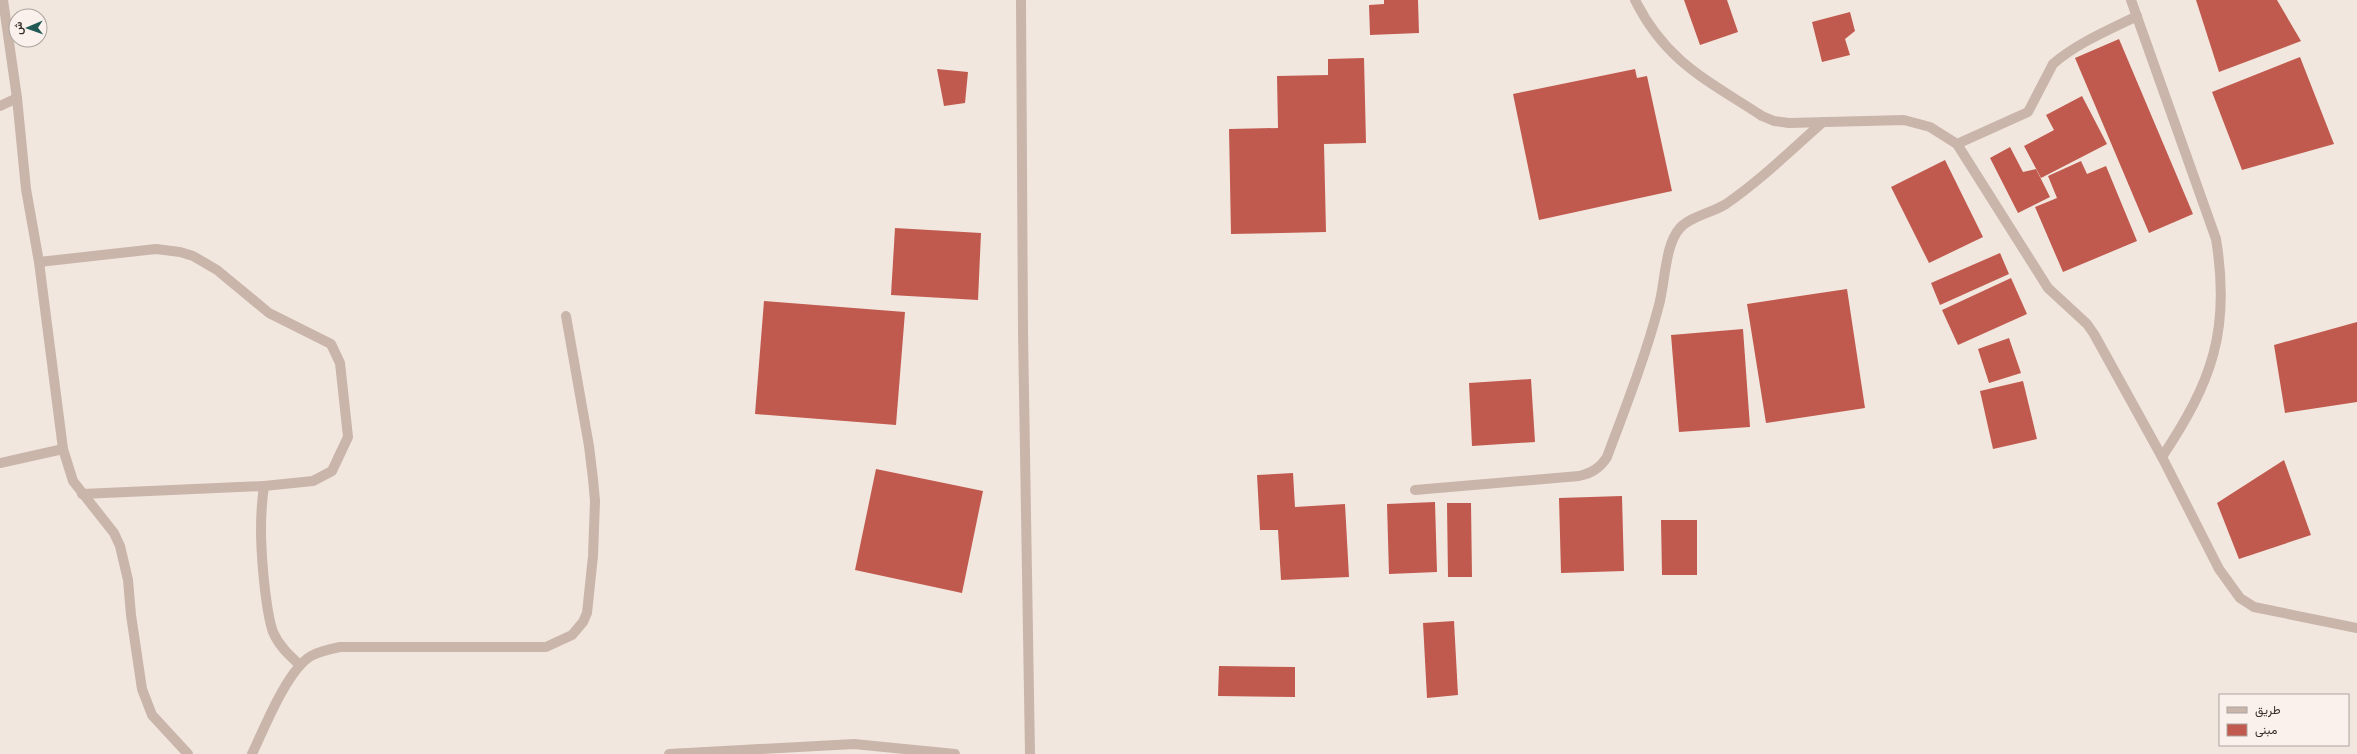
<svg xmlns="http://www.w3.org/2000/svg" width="2357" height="754" font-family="Poppins,Vazirmatn,sans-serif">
  <rect width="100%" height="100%" fill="#f2e7df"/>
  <g fill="#c15a4e">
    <path d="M1384,0H1418L1419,33L1370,35L1369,5L1384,4Z"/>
    <path d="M1684,0H1727L1738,32L1700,45Z"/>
    <path d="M2196,0H2277L2301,41L2219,72Z"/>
    <path d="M1850,12L1855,31L1845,39L1850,55L1822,62L1812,22Z"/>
    <path d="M2119,39L2193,214L2149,233L2075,58Z"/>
    <path d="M2300,57L2334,144L2242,170L2212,92Z"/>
    <path d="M1364,58L1366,143L1324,144L1326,232L1231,234L1229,129L1278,128L1277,76L1328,75V59Z"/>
    <path d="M937,69L968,72L965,103L944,106Z"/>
    <path d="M1635,69L1637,78L1647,76L1672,191L1539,220L1513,94Z"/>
    <path d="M2082,96L2107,144L2041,178L2024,146L2054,130L2046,115Z"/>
    <path d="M2010,147L2023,172L2036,169L2050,197L2018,213L1990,158Z"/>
    <path d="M1945,160L1983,237L1929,263L1891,187Z"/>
    <path d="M2081,161L2087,174L2106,166L2137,241L2063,272L2035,207L2057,198L2048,176Z"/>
    <path d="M895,228L981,233L978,300L891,295Z"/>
    <path d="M2000,253L2009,274L1940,305L1931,283Z"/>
    <path d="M2011,278L2027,314L1958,345L1942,310Z"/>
    <path d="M1847,289L1865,408L1766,423L1747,304Z"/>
    <path d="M764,301L905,312L896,425L755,414Z"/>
    <path d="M2357,322V402L2285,413L2274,345Z"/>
    <path d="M1743,329L1750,427L1679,432L1671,335Z"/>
    <path d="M2009,338L2021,373L1989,383L1978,349Z"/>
    <path d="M1531,379L1535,442L1472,446L1469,383Z"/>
    <path d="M2023,381L2037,439L1993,449L1980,391Z"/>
    <path d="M2284,460L2311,535L2239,559L2217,503Z"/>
    <path d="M876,469L983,491L962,593L855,570Z"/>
    <path d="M1293,473L1295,507L1345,504L1349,577L1281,580L1278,530H1260L1257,475Z"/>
    <path d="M1622,496L1624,571L1561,573L1559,498Z"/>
    <path d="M1435,502L1437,572L1389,574L1387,504Z"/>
    <path d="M1447,503H1471L1472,577H1448Z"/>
    <path d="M1661,520H1697V575H1662Z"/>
    <path d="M1454,621L1458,695L1427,698L1423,623Z"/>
    <path d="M1219,666L1295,667V697L1218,696Z"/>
  </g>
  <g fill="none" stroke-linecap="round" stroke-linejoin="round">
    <g stroke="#cab5ab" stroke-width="10">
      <path d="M3,0L17,98L26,189L39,262L63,449L73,481L114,533L120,546L128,580L131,615L142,689L152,715L188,754"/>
      <path d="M1021,0L1023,332L1030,754"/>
      <path d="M1635,0C1666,62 1707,80 1762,116L1774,121L1789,123L1904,120L1930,127L1957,144L2048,288L2087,324L2094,334L2162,457L2219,569L2240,598L2254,607L2357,628"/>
      <path d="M2131,0L2216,239C2231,330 2212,382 2162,457"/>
      <path d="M0,106L17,98"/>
      <path d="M1957,144L2028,112L2053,64C2077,43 2109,30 2137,16"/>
      <path d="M39,262L156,249L180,252L193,256L217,270L269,313L331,344L340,363L348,437L332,471L313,481L264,486C259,521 261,554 265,590C267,604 268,618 273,632C279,646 289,655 300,665"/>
      <path d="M0,463L63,449"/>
      <path d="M1415,490L1579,476C1592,473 1600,468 1607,457C1625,409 1646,355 1659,305C1665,283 1665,244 1680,228C1691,216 1712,213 1726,204C1761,180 1791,150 1823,122"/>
      <path d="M82,494L264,486"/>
      <path d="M252,754C264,729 287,670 311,656C320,651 330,649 340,647H546L572,635L583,622L587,613L593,556L595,501L593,479L589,446L566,316"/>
      <path d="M669,754L854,744L955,754"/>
    </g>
  </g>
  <rect x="2219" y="694" width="130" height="52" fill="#faf1ec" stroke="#aca39e"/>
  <rect x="2227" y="707" width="20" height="6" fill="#cab5ab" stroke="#aca39e"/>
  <text x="2255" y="714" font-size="12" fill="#382d2a">طريق</text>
  <rect x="2227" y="724" width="20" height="12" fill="#c15a4e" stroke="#aca39e"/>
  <text x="2255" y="734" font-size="12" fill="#382d2a">مبنى</text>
  <g transform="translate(28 28) rotate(268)"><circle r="19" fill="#faf1ec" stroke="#aca39e"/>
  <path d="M0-3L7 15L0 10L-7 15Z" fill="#215954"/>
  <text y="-6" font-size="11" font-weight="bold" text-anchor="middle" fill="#382d2a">ش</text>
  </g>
</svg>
